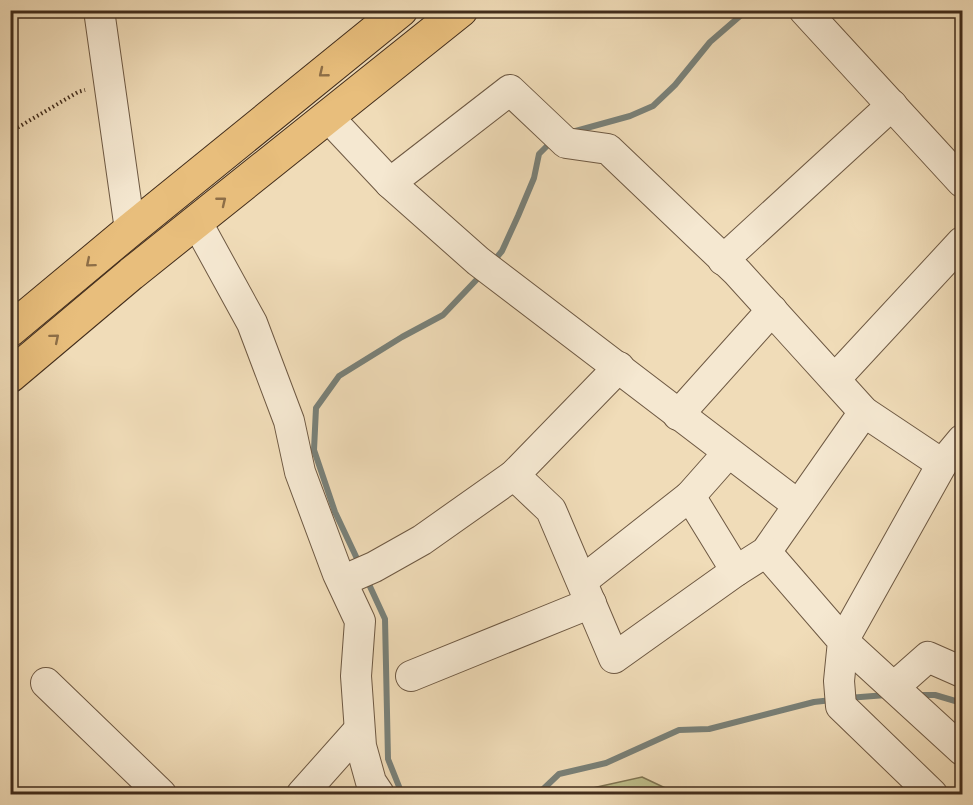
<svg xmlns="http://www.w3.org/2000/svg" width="973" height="805" font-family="'EB Garamond',serif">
  <rect width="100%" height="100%" fill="#f0dcb8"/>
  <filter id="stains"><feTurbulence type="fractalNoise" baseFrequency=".00333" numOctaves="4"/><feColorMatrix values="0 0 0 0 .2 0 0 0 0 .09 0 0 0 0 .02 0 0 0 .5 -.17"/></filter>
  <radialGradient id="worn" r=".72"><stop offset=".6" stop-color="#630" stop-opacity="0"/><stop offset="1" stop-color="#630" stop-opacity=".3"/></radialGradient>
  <path fill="#bebf8b" stroke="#807654" stroke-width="1.5" d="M642,777L678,794H568L570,793Z"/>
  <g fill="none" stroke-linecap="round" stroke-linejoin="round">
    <g stroke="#798179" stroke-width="6">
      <path d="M572,132L630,116L653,106L675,85L710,42L747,10"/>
      <path d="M493,262L502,251L518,216L534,178L539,154L552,141"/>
      <path d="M360,565L335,512L314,450L316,408L339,376L402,337L443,315L482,274"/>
      <path d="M367,580L385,619L388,759L402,794"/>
      <path d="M917,695H935L962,703"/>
      <path d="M848,698L886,695"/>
      <path d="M538,794L559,774L606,763L679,730L709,729L814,702L832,700"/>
    </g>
    <g stroke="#6e5943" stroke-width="32">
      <g id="minor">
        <path d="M99,10L130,230"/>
        <path d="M804,10L962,182"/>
        <path d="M328,117L390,183L478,261L798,505"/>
        <path d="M390,183L510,90L566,143L608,149L737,272L864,412L942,464"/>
        <path d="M196,221L252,323L289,421L300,472L338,574L360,621L356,676L361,746L371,782L379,794"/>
        <path d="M723,260L892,105"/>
        <path d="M835,379L962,242"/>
        <path d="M678,415L772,310"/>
        <path d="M962,440L942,464L843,641L962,750"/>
        <path d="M514,475L551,510L614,658L736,571L766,552L864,412"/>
        <path d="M690,496L736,571"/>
        <path d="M766,552L843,641L839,681L841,706L932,794"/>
        <path d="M342,581L374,567L422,540L514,475L619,367"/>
        <path d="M582,581L690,496L728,453"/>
        <path d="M411,676L591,603"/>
        <path d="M46,683L161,794"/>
        <path d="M894,687L928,657L962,672"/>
        <path d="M302,794L359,730"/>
      </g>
    </g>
    <g stroke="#422d1c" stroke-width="35">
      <g id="major">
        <path d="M10,330L130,230L401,10"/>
        <path d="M10,376L131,274L461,10"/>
      </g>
    </g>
    <path stroke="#422d1c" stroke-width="4" stroke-dasharray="1.5 3" stroke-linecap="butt" d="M10,132L78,92L85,90"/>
    <use href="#minor" stroke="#f5e8d1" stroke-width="30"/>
    <use href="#major" stroke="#e8be7c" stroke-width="33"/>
  </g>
  <defs><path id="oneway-chevron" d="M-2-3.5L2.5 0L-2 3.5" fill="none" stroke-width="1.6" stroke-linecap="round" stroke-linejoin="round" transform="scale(1.5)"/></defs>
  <g stroke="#8d6e47">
    <use href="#oneway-chevron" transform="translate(323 73) rotate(141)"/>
    <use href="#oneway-chevron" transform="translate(222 201) rotate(-39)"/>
    <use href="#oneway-chevron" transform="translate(90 263) rotate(140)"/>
    <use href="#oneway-chevron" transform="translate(55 338) rotate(-40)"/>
  </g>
  <rect width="973" height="805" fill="none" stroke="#f0dcb8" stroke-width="36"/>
  <rect x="12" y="12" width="949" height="781" fill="none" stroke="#422d1c" stroke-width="3"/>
  <rect x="18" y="18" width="937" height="769" fill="none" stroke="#422d1c" stroke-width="1.5"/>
  <rect width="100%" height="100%" filter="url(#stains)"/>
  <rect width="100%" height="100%" fill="url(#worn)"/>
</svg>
